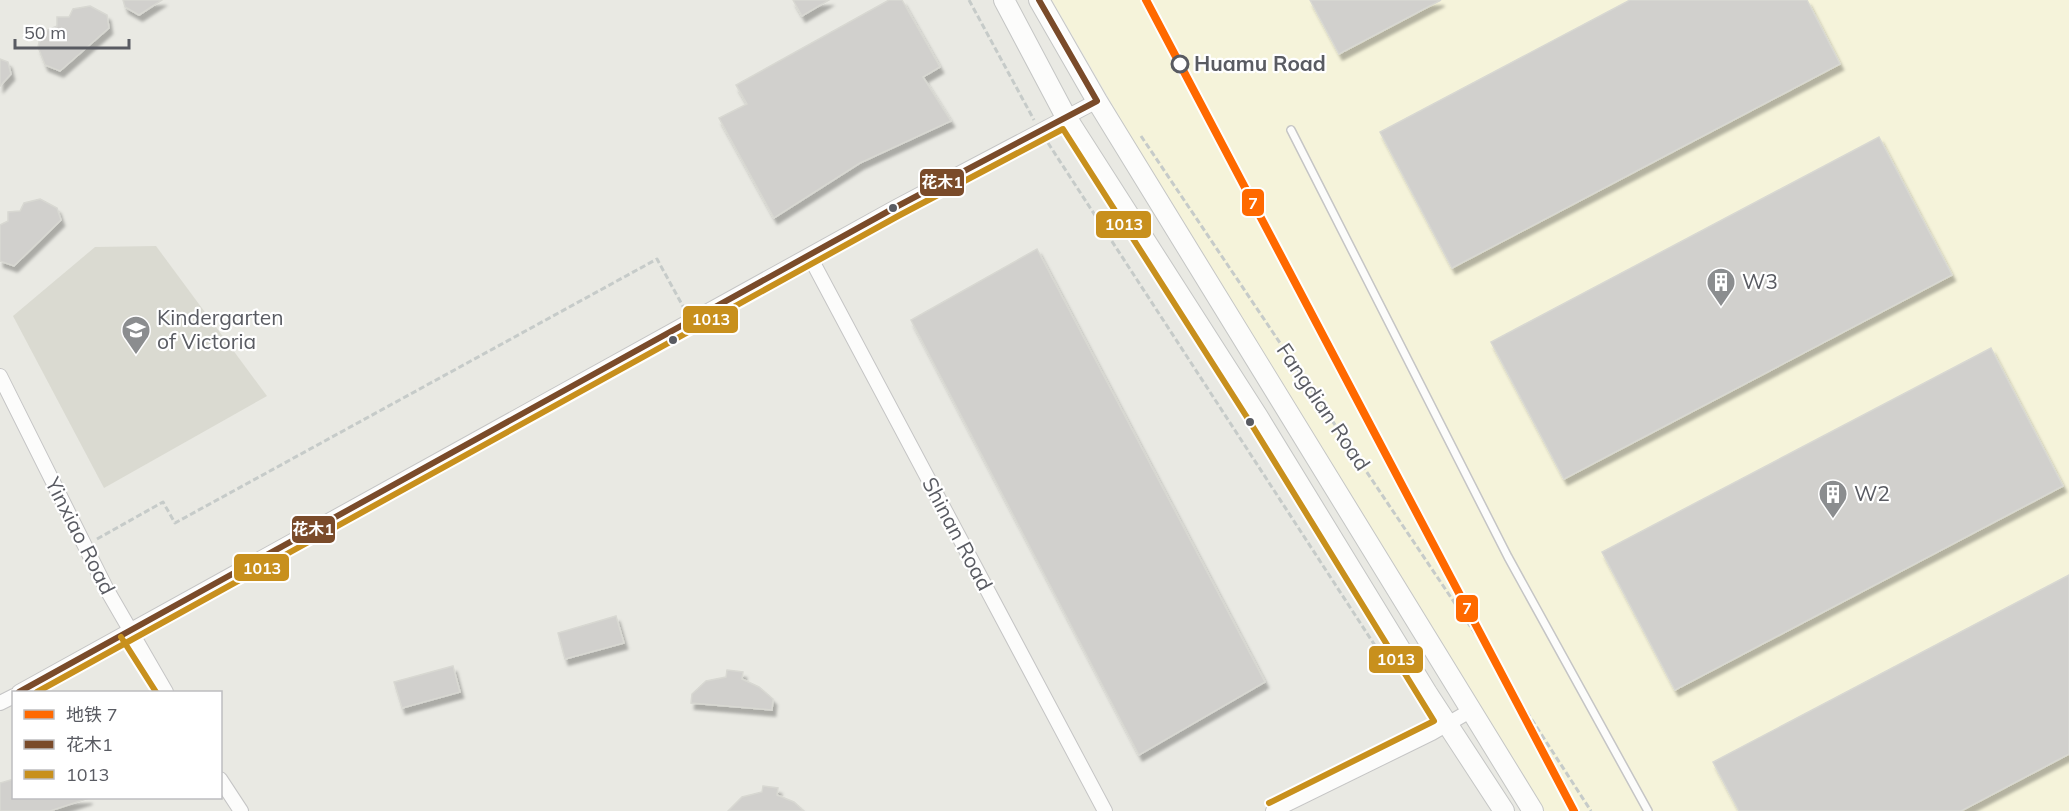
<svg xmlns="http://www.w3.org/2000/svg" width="2069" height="811" font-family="Mulish,'Noto Sans SC',sans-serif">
  <defs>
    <filter id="shadow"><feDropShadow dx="3.5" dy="6" stdDeviation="1.5" flood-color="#0004"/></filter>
  </defs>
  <rect width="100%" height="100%" fill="#e9e9e3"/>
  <path fill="#f5f3da" d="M1052,0H2069V811H1542L1325,473Z"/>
  <path fill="#dadad1" d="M156,246L267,396L104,488L13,316L95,247Z"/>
  <g fill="#d1d0cd" stroke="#d8d8d2" stroke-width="1.5" filter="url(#shadow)">
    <path d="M123,0H162L139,15L125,7Z"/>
    <path d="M793,0H829L802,16Z"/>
    <path d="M889,0H902L940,67L923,77L951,121L860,163L774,218L719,118L747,104L736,85Z"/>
    <path d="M1310,0H1441L1339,54Z"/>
    <path d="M1630,0H1807L1840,64L1452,268L1380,132Z"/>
    <path d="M90,6L107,15L109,28L60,71L45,65L38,47L41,33L57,26V17H69L73,9Z"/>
    <path d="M0,59L8,62L11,74L0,86Z"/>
    <path d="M1879,137L1952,275L1564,479L1491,342Z"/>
    <path d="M40,199L57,208L61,220L14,266L0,261V225L8,221V212L20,211L24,203Z"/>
    <path d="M1037,249L1265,682L1139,755L911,320Z"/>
    <path d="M1991,348L2063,486L1675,690L1602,552Z"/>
    <path d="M2069,575V754L1961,811H1739L1713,762Z"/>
    <path d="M616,616L624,643L565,659L558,633Z"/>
    <path d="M453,666L460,692L402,708L394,682Z"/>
    <path d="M727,670L743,672L742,679L759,687L773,699L772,710L691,703L692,694L706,681L726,677Z"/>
    <path d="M14,779V798H89L50,811H0V783Z"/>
    <path d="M763,786L778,788L777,795L794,802L804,811H728L742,797L762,792Z"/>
  </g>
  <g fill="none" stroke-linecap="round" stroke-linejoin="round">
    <g stroke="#c5c5c5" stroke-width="10">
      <path id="service" d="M1291,130L1508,557L1648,811"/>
    </g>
    <g stroke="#c5c5c5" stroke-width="16">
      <g id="minor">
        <path d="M810,257L1105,811"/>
        <path d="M0,376L107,590L166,692"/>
        <path d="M19,692L896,207L1097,101"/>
        <path d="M0,703L14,696"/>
        <path d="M220,779L241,811"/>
        <path d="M1273,811L1432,733L1470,711"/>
      </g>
    </g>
    <g stroke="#c5c6c5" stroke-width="22">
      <g id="secondary">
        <path d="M1004,0L1066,117L1258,417L1427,693L1504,811"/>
        <path d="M1039,0L1097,101L1533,811"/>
      </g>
    </g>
    <g stroke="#c6cbc9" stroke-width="3" stroke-dasharray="6 3" stroke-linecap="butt">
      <path d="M969,0L1034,120"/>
      <path d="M1141,136L1497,666L1591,811"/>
      <path d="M1048,143L1385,661"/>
      <path d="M97,539L163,502L175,523L657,259L685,310"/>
    </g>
    <use href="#service" stroke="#fcfcfb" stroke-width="7"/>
    <use href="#minor" stroke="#fcfcfb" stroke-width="14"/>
    <use href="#secondary" stroke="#fcfcfb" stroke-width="20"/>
    <g stroke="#fff" stroke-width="10">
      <path id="bus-1" d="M19,692L896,207L1097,101L1039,0"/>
    </g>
    <g stroke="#fff" stroke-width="10">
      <g id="bus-2">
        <path d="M121,637L156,692"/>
        <path d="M37,692L900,215L1063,129L1250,422L1434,721L1269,803"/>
      </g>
    </g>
    <use href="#bus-1" stroke="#7a4b2a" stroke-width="6"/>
    <use href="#bus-2" stroke="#c8901d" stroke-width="6"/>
    <g stroke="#fff" stroke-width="12">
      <path id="metro-1" d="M1146,0L1574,811"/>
    </g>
    <use href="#metro-1" stroke="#ff6900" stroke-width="8"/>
  </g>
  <defs>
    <g id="building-pin" transform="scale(1.5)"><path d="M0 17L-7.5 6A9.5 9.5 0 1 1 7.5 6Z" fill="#8b8d8f" stroke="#fff"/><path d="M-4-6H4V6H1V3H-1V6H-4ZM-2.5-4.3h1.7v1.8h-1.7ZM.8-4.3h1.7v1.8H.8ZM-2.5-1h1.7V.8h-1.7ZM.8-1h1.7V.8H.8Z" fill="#fff"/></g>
    <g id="school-pin" transform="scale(1.5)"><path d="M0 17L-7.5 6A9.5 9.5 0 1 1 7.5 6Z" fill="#8b8d8f" stroke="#fff"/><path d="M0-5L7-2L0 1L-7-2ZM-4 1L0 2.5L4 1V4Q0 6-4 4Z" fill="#fff"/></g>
  </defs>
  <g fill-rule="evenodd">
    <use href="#building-pin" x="1721" y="282"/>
    <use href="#school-pin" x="136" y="330"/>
    <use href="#building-pin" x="1833" y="494"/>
  </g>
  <circle fill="#fff" stroke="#595b62" stroke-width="3" cx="1180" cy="64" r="8"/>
  <g fill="#595b62" stroke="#fff" stroke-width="2">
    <circle cx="893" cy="208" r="5"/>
    <circle cx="673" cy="340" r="5"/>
    <circle cx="1250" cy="422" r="5"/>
  </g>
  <g text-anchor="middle" stroke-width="4.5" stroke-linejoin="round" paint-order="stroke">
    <g font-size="21" font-weight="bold" fill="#595b62" stroke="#fff" text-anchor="start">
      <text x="1194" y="71">Huamu Road</text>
    </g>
    <g font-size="21" fill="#595b62" stroke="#fff" text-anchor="start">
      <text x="1742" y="289">W3</text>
      <text x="157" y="325">Kindergarten<tspan x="157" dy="24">of Victoria</tspan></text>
      <text x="1854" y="501">W2</text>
    </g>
    <g font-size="21" fill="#595b62" stroke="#fff">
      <text transform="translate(1323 407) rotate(56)" y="7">Fangdian Road</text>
      <text transform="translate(957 534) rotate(62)" y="7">Shinan Road</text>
      <text transform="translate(80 536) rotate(63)" y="7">Yinxiao Road</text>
    </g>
  </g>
  <g stroke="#fff" stroke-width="2">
    <rect x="919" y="168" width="46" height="29" rx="6" fill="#7a4b2a"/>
    <rect x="1241" y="188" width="24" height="29" rx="6" fill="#ff6900"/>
    <rect x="1095" y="210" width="57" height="29" rx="6" fill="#c8901d"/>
    <rect x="682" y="305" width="57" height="29" rx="6" fill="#c8901d"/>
    <rect x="291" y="515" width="45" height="29" rx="6" fill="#7a4b2a"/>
    <rect x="233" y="553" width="57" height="29" rx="6" fill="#c8901d"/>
    <rect x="1455" y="594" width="24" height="29" rx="6" fill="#ff6900"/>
    <rect x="1368" y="645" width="56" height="29" rx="6" fill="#c8901d"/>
  </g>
  <g font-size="16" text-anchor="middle" font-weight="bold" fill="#fff">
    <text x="942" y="188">花木1</text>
    <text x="1253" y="209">7</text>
    <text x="1124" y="230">1013</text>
    <text x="711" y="325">1013</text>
    <text x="313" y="535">花木1</text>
    <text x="262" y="574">1013</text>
    <text x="1467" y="614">7</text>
    <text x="1396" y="665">1013</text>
  </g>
  <rect x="12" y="691" width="210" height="108" fill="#ffffff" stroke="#bdbdc0" stroke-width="1.5"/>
  <rect x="24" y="710" width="30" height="9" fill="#ff6900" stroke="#bdbdc0" stroke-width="1.5"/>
  <text x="66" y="721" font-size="18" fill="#595b62">地铁 7</text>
  <rect x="24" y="740" width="30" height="9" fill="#7a4b2a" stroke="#bdbdc0" stroke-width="1.5"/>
  <text x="66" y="751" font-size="18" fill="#595b62">花木1</text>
  <rect x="24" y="770" width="30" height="9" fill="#c8901d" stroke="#bdbdc0" stroke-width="1.5"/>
  <text x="66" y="781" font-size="18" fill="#595b62">1013</text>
  <path d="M15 39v9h114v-9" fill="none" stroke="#595b62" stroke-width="3"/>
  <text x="24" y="39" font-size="18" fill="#595b62" stroke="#ffffff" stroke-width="4.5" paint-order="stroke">50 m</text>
</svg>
